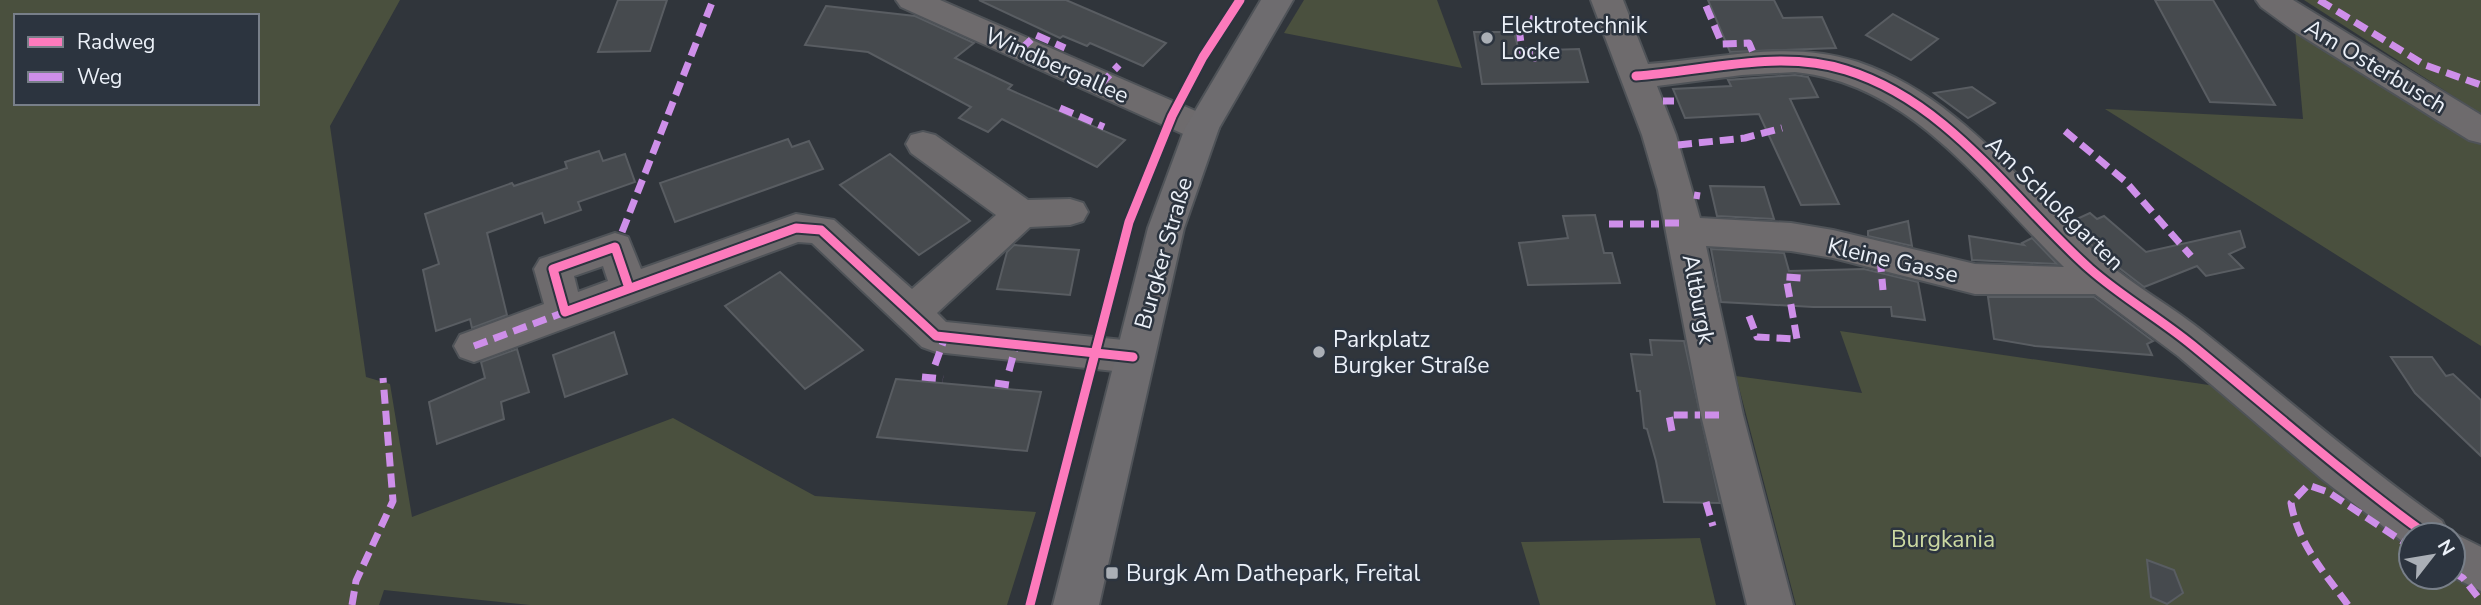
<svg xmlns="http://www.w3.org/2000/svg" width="2481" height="605" font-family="'Nunito Sans',sans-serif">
  <rect width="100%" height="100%" fill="#30353b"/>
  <g fill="#4a503e" fill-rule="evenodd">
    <path d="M0,0H400L330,126L366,377L390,384L412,517L673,418L815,496L1036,512L1007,605H530L384,590L379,605H0ZM16,16H257V103H16Z"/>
    <path d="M1304,0H1437L1462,68L1284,33Z"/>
    <path d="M2304,0H2481V114Z"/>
    <path d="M2295,30L2481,132V346L2105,109L2303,119Z"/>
    <path d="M1840,331L2236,389L2414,535H2411V577H2453V564L2481,585V605H1796L1736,376L1862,393Z"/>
    <path d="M1700,538L1716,605H1540L1521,542Z"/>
  </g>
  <g fill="#464a4e" stroke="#595d62" stroke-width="2">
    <path d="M618,0H667L650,51L598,52Z"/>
    <path d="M979,0H1066L1166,43L1143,66L1090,43L1087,46L1063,36L1060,38Z"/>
    <path d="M1708,0H1774L1783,18L1822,17L1836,48L1730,52Z"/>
    <path d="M2155,0H2213L2275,105L2210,102Z"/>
    <path d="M826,6L915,16L974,43L955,58L1012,85L1008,89L1125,140L1097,167L1002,119L988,132L959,118L971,107L868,52L805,45Z"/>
    <path d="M1893,14L1938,39L1911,60L1866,35Z"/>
    <path d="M1474,32H1514L1519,51L1579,49L1588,82L1482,84Z"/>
    <path d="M1795,75L1808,77L1818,97L1790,99L1839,204L1801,205L1759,114L1685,118L1673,89L1731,86L1728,80Z"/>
    <path d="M1972,87L1995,103L1968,118L1934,93Z"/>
    <path d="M788,139L792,147L809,141L823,169L675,222L660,183Z"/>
    <path d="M599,151L603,161L625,154L635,182L578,202L581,210L545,223L542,213L487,233L507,315L472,328L470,319L436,331L423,270L439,264L425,214L512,183L514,186L567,168L565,162Z"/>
    <path d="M890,154L970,221L919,255L840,185Z"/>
    <path d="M1710,186L1764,187L1774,219L1717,216Z"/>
    <path d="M2090,213L2097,219L2104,216L2146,252L2240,231L2245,247L2229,254L2243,268L2206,276L2197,266L2144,287L2105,257L2068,223Z"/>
    <path d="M1595,215L1604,253H1612L1620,283L1528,285L1519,243L1568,238L1563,216Z"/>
    <path d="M1908,221L1912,246L1868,236V231Z"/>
    <path d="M1969,236L2024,245L2022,243L2032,238L2057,264L1972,260Z"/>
    <path d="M1014,245L1079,250L1070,295L997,289L1007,252Z"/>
    <path d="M1711,249L1784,253L1789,271L1864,269L1918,282L1925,320L1892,316L1891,307H1813L1721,302Z"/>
    <path d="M780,272L863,350L805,389L725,306Z"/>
    <path d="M1988,297H2094L2153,341L2147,344L2152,355L2035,346L1994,339Z"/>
    <path d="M614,332L627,374L565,397L553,355Z"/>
    <path d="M1650,340L1684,341L1720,503L1664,502L1656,461L1647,429L1644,428L1640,391H1637L1631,354L1652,355Z"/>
    <path d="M517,349L529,392L501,402L504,419L437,444L429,402L485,378L481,362Z"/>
    <path d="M2391,357H2432L2446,376L2453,374L2481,400V456L2415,393Z"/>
    <path d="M896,379L1041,392L1027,451L877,437Z"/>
    <path d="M2147,560L2174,570L2183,593L2167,604L2151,597Z"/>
  </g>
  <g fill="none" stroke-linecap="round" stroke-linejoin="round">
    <g stroke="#4f5358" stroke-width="4">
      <g id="minor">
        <path d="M896,0H940L1214,119L1219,128L1214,137L1202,140L1190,137L901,7Z"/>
        <path d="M1591,0H1623L1648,64C1719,59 1788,39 1858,62C1962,97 2024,190 2103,259C2135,287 2173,307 2206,334C2285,397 2360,463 2442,521L2449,535L2453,533L2481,547V591L2453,577V535H2411V548L2322,479L2178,356L2095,294H1975L1833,258L1791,251L1706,246L1743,415L1793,605H1747L1701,415L1658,190L1642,135ZM1795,72C1914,84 1984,190 2064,267L1975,264L1833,230L1791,223L1700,218L1676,135L1657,86L1742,75Z"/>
        <path d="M2256,0H2293L2481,115V143L2469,140L2294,31L2261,7Z"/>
        <path d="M923,132L935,135L1028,200L1070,199L1083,203L1088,212L1083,221L1070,225L1030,227L937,313L946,322L1133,341L1147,346L1153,357L1147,368L1133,373L936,352L922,347L812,243L798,242L474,362L460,357L454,346L460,335L544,304L534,269L540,259L615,233L628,237L641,269L796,214L834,220L912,289L996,215L911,153L906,144L911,135ZM603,266L608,281L578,292L574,276Z"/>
      </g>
    </g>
    <g stroke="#4f5358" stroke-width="4">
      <path id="major" d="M1261,0H1293L1219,128L1184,228L1099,605H1053L1148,228L1185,128Z"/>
    </g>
    <use href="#minor" fill="#6e6b6d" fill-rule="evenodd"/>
    <use href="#major" fill="#6e6c6f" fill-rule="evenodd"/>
    <g stroke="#ce8fe9" stroke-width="7" stroke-dasharray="14 7" stroke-linecap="butt">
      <path d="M2319,0L2425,65L2481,85"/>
      <path d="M1706,6L1722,44L1749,43L1757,62"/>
      <path d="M1534,16L1531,25L1519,28L1522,51H1534L1537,61"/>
      <path d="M1021,49L1036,35L1065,48"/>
      <path d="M1100,85L1119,65"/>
      <path d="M1663,101H1674"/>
      <path d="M1060,108L1104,127"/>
      <path d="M2065,131L2125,181L2191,256"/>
      <path d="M1678,145L1745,138L1782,128"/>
      <path d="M1694,195L1700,196"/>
      <path d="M1665,223H1684"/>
      <path d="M1609,224H1659"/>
      <path d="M622,232L713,0"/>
      <path d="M1880,258L1883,290"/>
      <path d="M1749,316L1757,337L1797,339L1786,277L1801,278"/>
      <path d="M474,346L565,312"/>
      <path d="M935,365L945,337"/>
      <path d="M1009,371L1016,345"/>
      <path d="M922,377L943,379"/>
      <path d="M995,383L1015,386"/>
      <path d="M1705,415H1722"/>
      <path d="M1672,431L1669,415H1700"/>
      <path d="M1706,502L1713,526"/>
      <path d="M2453,572L2463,578L2481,601"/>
      <path d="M352,605L356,581L393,501L383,378"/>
      <path d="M2348,605C2324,572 2298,544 2291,503L2308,485L2328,492L2411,547"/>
    </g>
    <g stroke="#2c343f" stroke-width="13">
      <g id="cycleway">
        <path d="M1636,76C1705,71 1779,49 1846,70C1950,102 2012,200 2090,269C2122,297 2159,318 2192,345C2270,409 2345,476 2427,535"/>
        <path d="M629,288L615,247L553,269L565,312L796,228L821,230L936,336L1133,357"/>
        <path d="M1030,605L1129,222L1172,116L1203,57L1240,0"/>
      </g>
    </g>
    <use href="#cycleway" stroke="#fd7abc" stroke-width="9"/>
  </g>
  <g fill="#aaafb6" stroke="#2c343f" stroke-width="2.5">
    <circle cx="1487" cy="38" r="7"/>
    <circle cx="1319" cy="352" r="7"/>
    <rect x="1105" y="566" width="14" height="14" rx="3.5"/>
  </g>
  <g text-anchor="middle" stroke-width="5" stroke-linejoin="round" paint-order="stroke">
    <g font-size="23" fill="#ebf0f8" stroke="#2c343f" text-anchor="start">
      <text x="1501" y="33">Elektrotechnik<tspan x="1501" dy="26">Locke</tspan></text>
      <text x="1333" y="347">Parkplatz<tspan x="1333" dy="26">Burgker Straße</tspan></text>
      <text x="1126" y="581">Burgk Am Dathepark, Freital</text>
    </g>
    <g font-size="23" fill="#ebf0f8" stroke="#2c343f">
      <text transform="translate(1057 65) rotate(24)" y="8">Windbergallee</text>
      <text transform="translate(2376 66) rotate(31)" y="8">Am Osterbusch</text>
      <text transform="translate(2055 203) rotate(44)" y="8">Am Schloßgarten</text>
      <text transform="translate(1163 253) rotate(-74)" y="8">Burgker Straße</text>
      <text transform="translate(1893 260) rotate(13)" y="8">Kleine Gasse</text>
      <text transform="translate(1699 299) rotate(79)" y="8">Altburgk</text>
    </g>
    <g font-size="23" fill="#cbd8a1" stroke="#2c343f">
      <text x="1943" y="547">Burgkania</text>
    </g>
  </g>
  <rect x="14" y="14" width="245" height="91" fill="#2c343f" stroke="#787f89" stroke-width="2"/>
  <rect x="28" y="37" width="35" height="10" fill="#fd7abc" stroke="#787f89" stroke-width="2"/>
  <text x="77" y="49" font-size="21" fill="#ebf0f8">Radweg</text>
  <rect x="28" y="72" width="35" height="10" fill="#ce8fe9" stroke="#787f89" stroke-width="2"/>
  <text x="77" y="84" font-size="21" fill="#ebf0f8">Weg</text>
  <g transform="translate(2432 556) rotate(59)"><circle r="33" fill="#2c343f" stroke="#787f89" stroke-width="2"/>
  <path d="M0-5L12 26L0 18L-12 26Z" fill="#aaafb6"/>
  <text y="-10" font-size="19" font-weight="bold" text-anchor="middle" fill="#ebf0f8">N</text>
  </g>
</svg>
